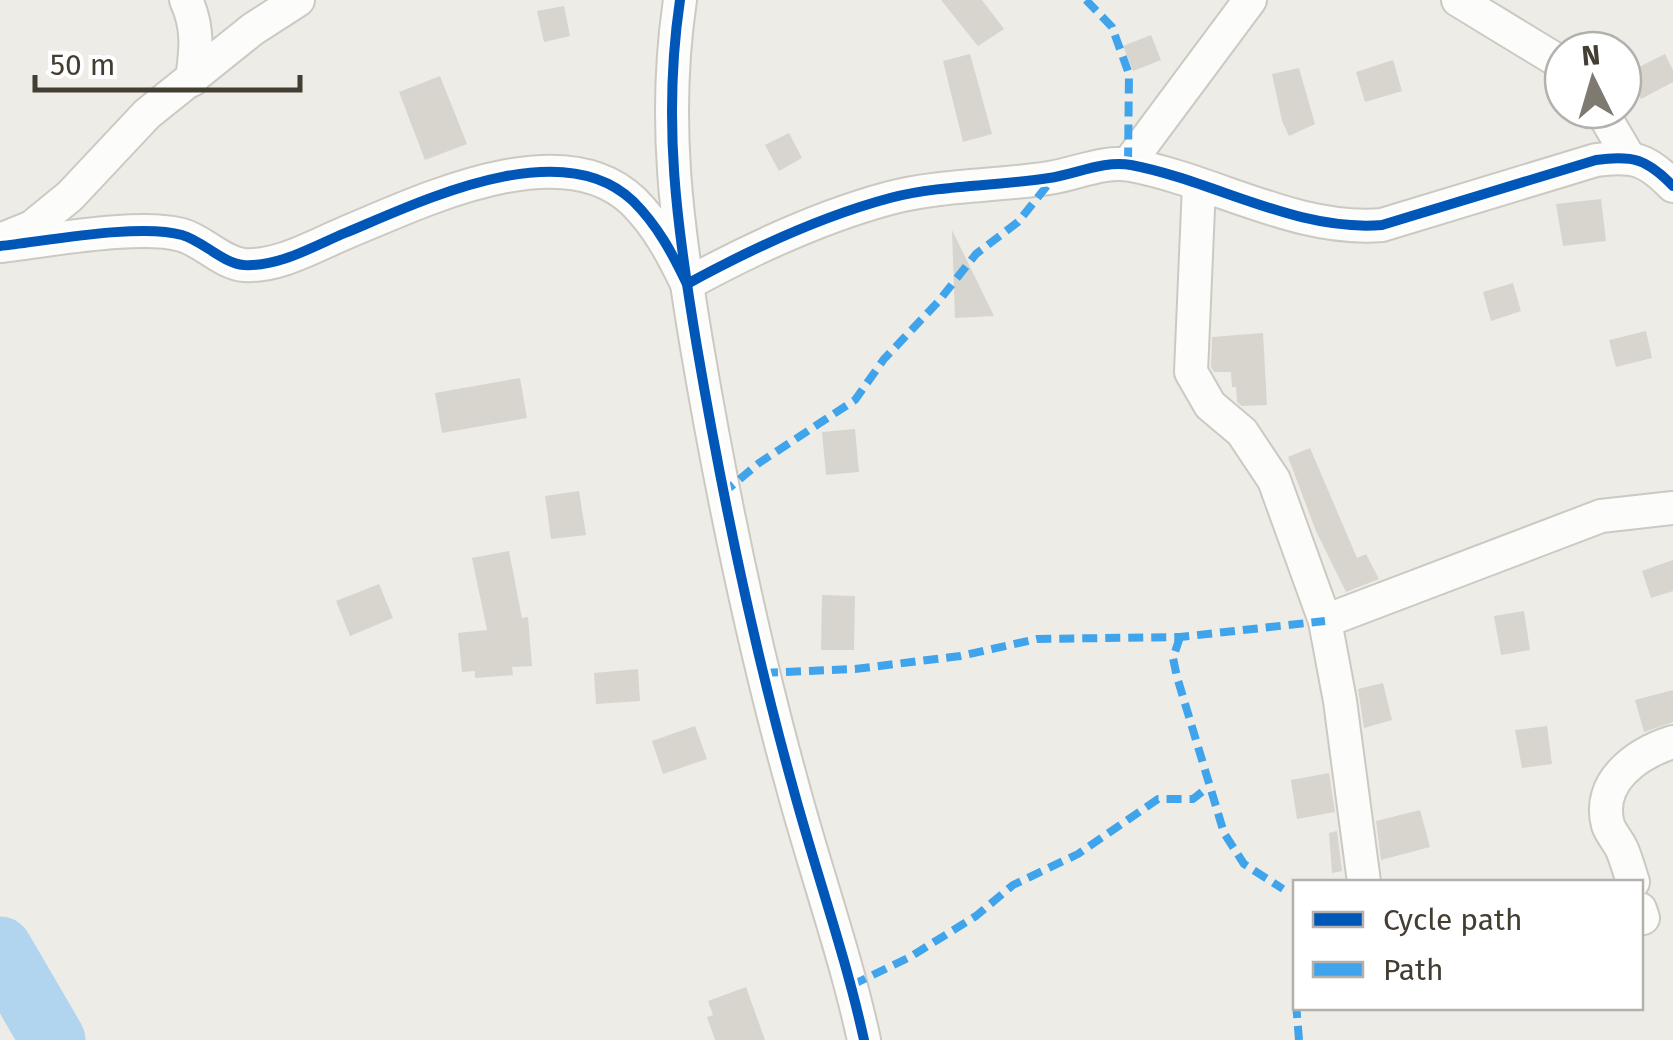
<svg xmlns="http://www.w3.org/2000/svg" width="1673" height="1040" font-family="'Fira Sans',sans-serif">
  <rect width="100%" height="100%" fill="#eeece6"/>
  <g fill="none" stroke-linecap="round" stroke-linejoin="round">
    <path stroke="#b2d5ef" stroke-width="65" d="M0,949L53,1040"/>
  </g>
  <g fill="#d7d5ce">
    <path d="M941,0H982L1004,29L978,46Z"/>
    <path d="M564,6L570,36L544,42L537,11Z"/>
    <path d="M1151,35L1161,60L1133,71L1123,46Z"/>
    <path d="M970,54L992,134L963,142L943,61Z"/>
    <path d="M1665,54L1673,70V82L1641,99L1627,73Z"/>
    <path d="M1393,60L1402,91L1365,102L1356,72Z"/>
    <path d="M1299,68L1315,124L1289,136L1282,121L1272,74Z"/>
    <path d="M440,76L467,144L425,160L399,92Z"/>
    <path d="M789,133L802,158L779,171L765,145Z"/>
    <path d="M1601,199L1606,241L1563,246L1556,204Z"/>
    <path d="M952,230L994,316L955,318Z"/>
    <path d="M1513,283L1521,311L1491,321L1483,292Z"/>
    <path d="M1646,331L1652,358L1616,367L1609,340Z"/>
    <path d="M1263,333L1267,405L1242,406L1237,402L1236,387H1232L1231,372H1214L1211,367L1212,337Z"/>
    <path d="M520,378L527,418L442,433L435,393Z"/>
    <path d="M855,429L859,472L826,475L822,432Z"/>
    <path d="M1310,448L1357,558L1366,554L1379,579L1346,592L1316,531L1288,457Z"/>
    <path d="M579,491L586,535L551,539L545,496Z"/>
    <path d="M509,551L522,618L528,617L532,666L512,667L513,675L475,678V671L462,672L458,633L487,630L472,558Z"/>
    <path d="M1673,560V591L1651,598L1642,571Z"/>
    <path d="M379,584L393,618L350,636L336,601Z"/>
    <path d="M822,595L855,596L854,650H821Z"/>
    <path d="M1524,611L1530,650L1501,655L1494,616Z"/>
    <path d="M638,669L640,701L596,704L594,673Z"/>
    <path d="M1383,683L1392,720L1364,728L1358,689Z"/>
    <path d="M1673,690V722L1644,732L1635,700Z"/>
    <path d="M695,726L707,759L663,774L652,741Z"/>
    <path d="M1547,726L1552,764L1522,768L1515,730Z"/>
    <path d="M1329,773L1335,812L1297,819L1291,780Z"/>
    <path d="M1420,810L1430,847L1381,860L1376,821Z"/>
    <path d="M1337,831L1342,871L1332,873L1329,833Z"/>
    <path d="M746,987L765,1040H715L707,1017L713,1015L708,1001Z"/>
  </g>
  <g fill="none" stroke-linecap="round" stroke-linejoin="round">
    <g stroke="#ccc9c3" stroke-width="36">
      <g id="street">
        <path d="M186,0C199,28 196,50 192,80"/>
        <path d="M680,0C662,121 677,228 697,347C722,494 752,640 792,784C815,870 845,953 864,1040"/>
        <path d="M1458,0L1563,64"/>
        <path d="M1601,110L1628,156"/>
        <path d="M1128,164L1250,0"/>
        <path d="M1199,185L1191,372L1210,405L1242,432L1274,480L1325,621L1601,516L1673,508"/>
        <path d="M5,238L32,227L70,196L147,114L253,29L298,0"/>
        <path d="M0,246C46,241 140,223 182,235C203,241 222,263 244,265C279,267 314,246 345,233C420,202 561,132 633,201C658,226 672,253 687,284C751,249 819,217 890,198C939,185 998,186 1049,178C1076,174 1104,160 1131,165C1215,181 1296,232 1382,225L1596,160C1633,155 1647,159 1673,186"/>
        <path d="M1325,621L1340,701L1364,882"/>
        <path d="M1633,882C1630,873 1627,862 1623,852C1620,843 1611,834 1608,825C1596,781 1638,753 1673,742"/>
        <path d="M1640,909L1643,918"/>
      </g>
    </g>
    <use href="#street" stroke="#fcfcfb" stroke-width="32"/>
    <g stroke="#3fa4eb" stroke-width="8" stroke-dasharray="15 8" stroke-linecap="butt">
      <path d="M1086,0L1112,27L1129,74L1128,164"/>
      <path d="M722,494L759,463L855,400L884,359L938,302L976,254L1018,222L1054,177"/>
      <path d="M1180,637L1173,658L1177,677L1224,833L1244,864L1283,889"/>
      <path d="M763,673L855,669L960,656L1037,639L1180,637L1325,621"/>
      <path d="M852,985L910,957L976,916L1013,885L1078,854L1158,799H1193L1208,787"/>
      <path d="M1296,1003L1299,1040"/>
    </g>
    <g stroke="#fff" stroke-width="16">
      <g id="cycleway">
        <path d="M680,0C662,121 677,228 697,347C722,494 752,640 792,784C815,870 845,953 864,1040"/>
        <path d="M0,246C46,241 140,223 182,235C203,241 222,263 244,265C279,267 314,246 345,233C420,202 561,132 633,201C658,226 672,253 687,284C751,249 819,217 890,198C939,185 998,186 1049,178C1076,174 1104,160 1131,165C1215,181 1296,232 1382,225L1596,160C1633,155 1647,159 1673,186"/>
      </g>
    </g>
    <use href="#cycleway" stroke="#0057b8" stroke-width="10"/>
  </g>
  <rect x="1293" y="880" width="350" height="130" fill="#ffffff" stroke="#b4b1ad" stroke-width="2.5"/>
  <rect x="1313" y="912" width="50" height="15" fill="#0057b8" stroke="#b4b1ad" stroke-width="2.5"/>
  <text x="1383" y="930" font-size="30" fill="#433d32">Cycle path</text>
  <rect x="1313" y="962" width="50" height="15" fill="#3fa4eb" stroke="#b4b1ad" stroke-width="2.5"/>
  <text x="1383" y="980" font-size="30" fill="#433d32">Path</text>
  <g transform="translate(1593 80) rotate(355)"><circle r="48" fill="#ffffff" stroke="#b4b1ad" stroke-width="2.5"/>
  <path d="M0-8L18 38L0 25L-18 38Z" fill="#7f7a71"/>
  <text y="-15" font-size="28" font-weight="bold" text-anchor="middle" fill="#433d32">N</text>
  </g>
  <path d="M35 75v15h265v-15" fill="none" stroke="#433d32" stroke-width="5"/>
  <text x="50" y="75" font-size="30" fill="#433d32" stroke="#ffffff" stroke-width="8" paint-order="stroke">50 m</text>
</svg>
